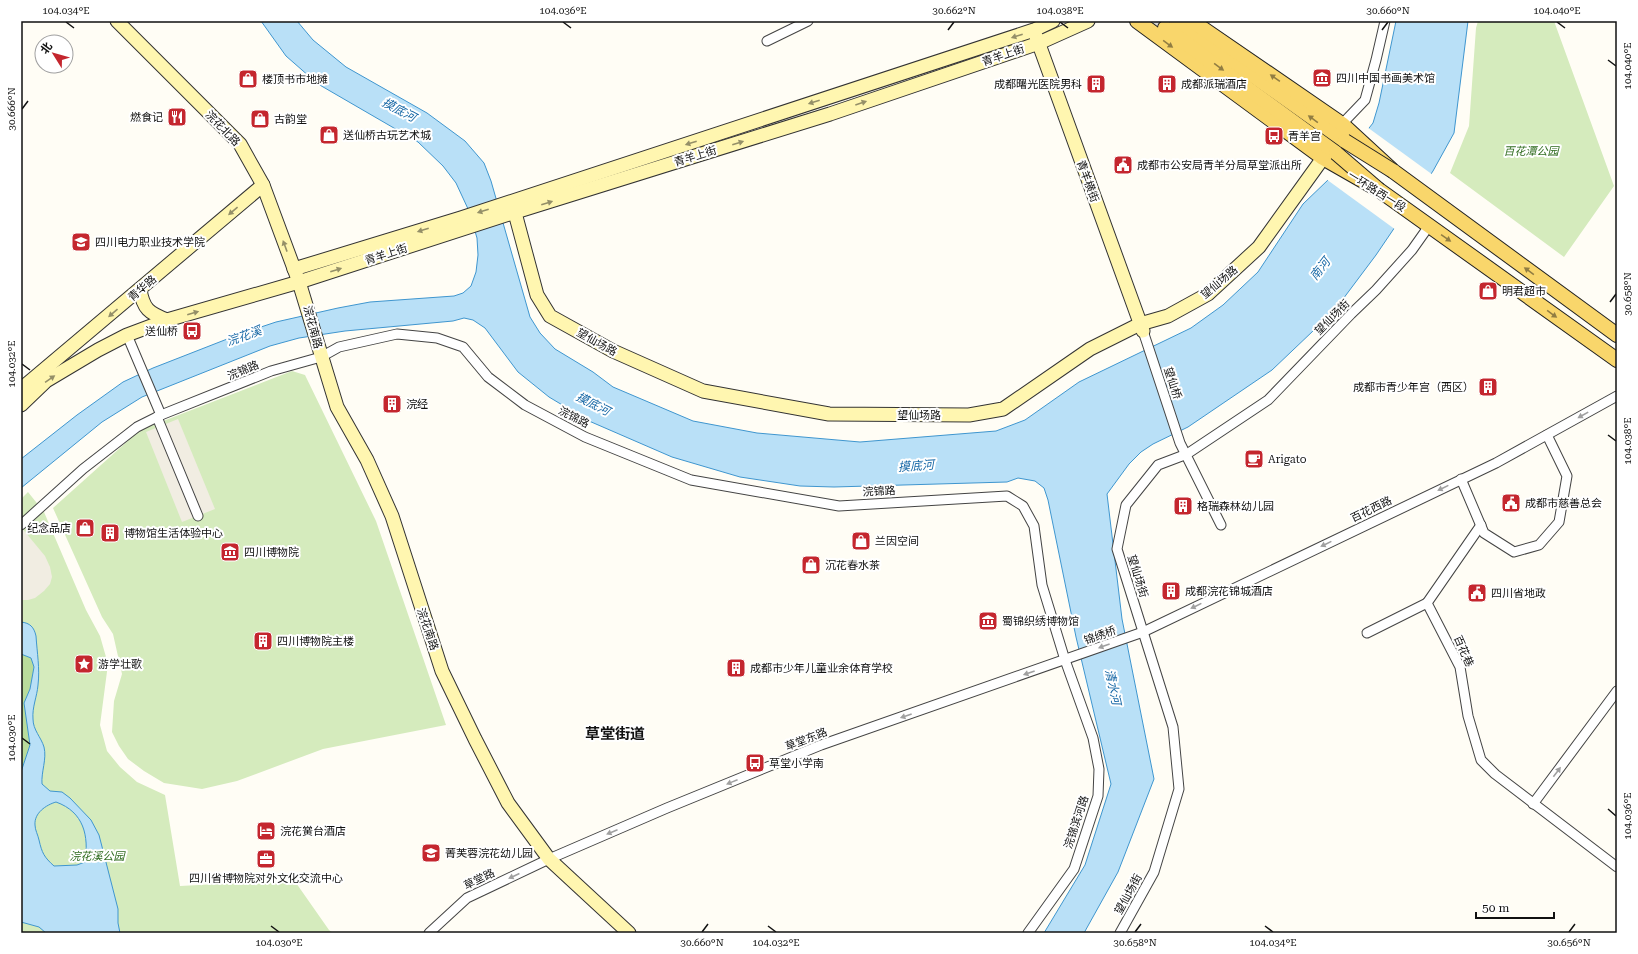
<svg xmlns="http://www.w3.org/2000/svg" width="1638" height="954" font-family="'Roboto Serif','Noto Sans SC',serif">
  <rect width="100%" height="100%" fill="#fffdf5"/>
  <g fill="#d5ebbd">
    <path d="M1478,21H1554L1614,186L1564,257L1450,173L1469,126L1476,28Z"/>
    <path d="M292,371L305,375L376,521L446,725L323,749L237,781L202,789L164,783L144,771L128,759L119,746L112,732L114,701L122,674L113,634L102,617L53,508L140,430Z"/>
    <path d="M28,492L44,512L86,610L100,636L108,664L100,725L107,751L120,767L137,782L165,795L180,886L294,880L329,930L333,933H21V499Z"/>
  </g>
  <path fill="#b9dc9c" d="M21,654L31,658L34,667L30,689L24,703L30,745L21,772Z"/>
  <g fill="#f1ede2">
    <path d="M178,419L215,509L182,522L146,432Z"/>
    <path d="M21,527L45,556L50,567L52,577L50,584L44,591L35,598L28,600H21Z"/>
  </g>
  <g fill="#b9e0f7" stroke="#3f96cf" fill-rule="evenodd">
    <path d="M261,21H297L313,40L346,67L427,113L465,141L484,163L491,181L530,317L540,333L555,349L593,372L613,387L693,421L757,433L860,442L996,431L1025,420L1079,382L1191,328L1223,305L1258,272L1303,204L1329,179L1373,123L1379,103L1396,21H1468L1454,133L1433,171L1376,255L1334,311L1272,370L1188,427L1153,444L1141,452L1129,464L1107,494L1122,619L1154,779L1118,872L1084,933H1044L1085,865L1111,784L1076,637L1048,500L1044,488L1035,481L1018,478L1007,482L834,487L800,486L740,477L672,457L589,421L549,397L518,372L485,328L473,320L464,318L453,321L345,331L299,338L270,346L142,397L102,422L21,488V459L77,415L123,382L153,368L240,334L276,322L338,308L370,302L454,296L463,293L471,286L476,272L478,255L477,238L469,211L456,183L443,166L418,142L318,84L286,56Z"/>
    <path d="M21,622C30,623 34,627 36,636C37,652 40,669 38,685C37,697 32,707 33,719C33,730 41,737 44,747C47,759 41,772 42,784L50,791L62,792L70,798L91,820L99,835L118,909V923L120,933H46L39,927L21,922V772L30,745L24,703L30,689L34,667L31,658L21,654ZM56,802C84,812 89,836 85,862L77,865L54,866C44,857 42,853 39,840C38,835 35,830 35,825C34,813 46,805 56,802Z"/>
  </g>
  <path fill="#fffdf5" d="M1367,127L1433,175L1396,230L1326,179Z"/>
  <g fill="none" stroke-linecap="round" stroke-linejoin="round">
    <path stroke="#dbdad3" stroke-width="14" stroke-dasharray="14 7" stroke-linecap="butt" d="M1155,21L1165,28"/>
    <g stroke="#444" stroke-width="11">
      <g id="street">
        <path d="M767,41L808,21"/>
        <path d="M1342,124L1365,100L1376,60L1385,21"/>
        <path d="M1143,331L1180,443L1221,525"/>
        <path d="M127,335L161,415"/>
        <path d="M157,417L198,516"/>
        <path d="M1461,479L1484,533L1514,552L1539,545L1559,522L1567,476L1547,435"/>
        <path d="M21,525L83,469L137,427L161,415L271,371L321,357L339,347L397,334L437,338L463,347L488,377L525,405L585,437L691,480L839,506L1007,496L1023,506L1034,526L1042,585L1065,660L1093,738L1099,769L1098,796L1074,869L1028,933"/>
        <path d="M1481,525L1427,603L1460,667L1468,716L1481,760L1495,774L1617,867"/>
        <path d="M1367,633L1427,603"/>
        <path d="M1533,804L1617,691"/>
        <path d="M429,933L467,898L549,859L667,808L821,745L1143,632L1496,463L1617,396"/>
        <path d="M1120,933L1154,872L1179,789L1173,727L1117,549L1126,505L1158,465L1187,454L1268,400L1351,314L1376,290L1412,250L1429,226"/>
      </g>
    </g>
    <g stroke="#333" stroke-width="15">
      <g id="secondary">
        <path d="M117,21L240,144L263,185L299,282L337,407L367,460L392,516L442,671L475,739L508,803L549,859L629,933"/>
        <path d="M1036,36L1143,331"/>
        <path d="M515,213L537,295L550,316L613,351L703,391L829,414L969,415L1003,409L1090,349L1140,324L1168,316L1208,294L1259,247L1323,158"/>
        <path d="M294,269L461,218L1034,30L1053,21"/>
        <path d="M140,289C143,309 149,313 167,320"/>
        <path d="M21,389L263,185"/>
        <path d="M21,405L46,381L98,350L127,335L167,320L299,282L509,214L830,114L1039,43L1088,21"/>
      </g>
    </g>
    <g stroke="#222" stroke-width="16">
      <g id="primary">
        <path d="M1137,21L1323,158L1379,190L1617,360"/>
        <path d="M1176,21L1345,141"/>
        <path d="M1192,21L1342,124L1393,171L1617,335"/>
        <path d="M1165,28L1336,153"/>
      </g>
    </g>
    <use href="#street" stroke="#fff" stroke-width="9"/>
    <use href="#secondary" stroke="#fff6b0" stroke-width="13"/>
    <use href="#primary" stroke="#f9d66b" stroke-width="14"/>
    <g stroke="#222" stroke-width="16" stroke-linecap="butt">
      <g id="primary-bridge">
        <path d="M1345,141L1393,171"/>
        <path d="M1336,153L1379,190"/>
      </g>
    </g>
    <use href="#primary-bridge" stroke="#f9d66b" stroke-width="14"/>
  </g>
  <defs><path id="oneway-solid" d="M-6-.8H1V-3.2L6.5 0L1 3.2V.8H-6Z"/></defs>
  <g fill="#948f68">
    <use href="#oneway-solid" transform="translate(1017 36) rotate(162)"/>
    <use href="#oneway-solid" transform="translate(814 102) rotate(162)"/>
    <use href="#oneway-solid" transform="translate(861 103) rotate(-19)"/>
    <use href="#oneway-solid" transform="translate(691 143) rotate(162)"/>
    <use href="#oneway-solid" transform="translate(738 143) rotate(-17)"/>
    <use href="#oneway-solid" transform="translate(547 203) rotate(-17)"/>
    <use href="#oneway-solid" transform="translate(233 211) rotate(140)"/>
    <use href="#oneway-solid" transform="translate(483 211) rotate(162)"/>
    <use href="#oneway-solid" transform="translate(423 230) rotate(163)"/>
    <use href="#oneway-solid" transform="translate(285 246) rotate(-110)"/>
    <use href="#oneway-solid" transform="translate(336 270) rotate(-18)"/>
    <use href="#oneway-solid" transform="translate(113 313) rotate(139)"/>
    <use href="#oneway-solid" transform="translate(193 313) rotate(-16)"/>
    <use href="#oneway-solid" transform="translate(50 379) rotate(-35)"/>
  </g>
  <g fill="#917d42">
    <use href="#oneway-solid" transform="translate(1168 44) rotate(36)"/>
    <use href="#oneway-solid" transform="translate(1219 67) rotate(36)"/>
    <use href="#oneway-solid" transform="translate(1275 78) rotate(-145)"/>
    <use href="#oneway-solid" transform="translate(1313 119) rotate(-144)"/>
    <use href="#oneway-solid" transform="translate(1446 238) rotate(35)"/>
    <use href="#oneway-solid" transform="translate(1529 271) rotate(-144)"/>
    <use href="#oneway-solid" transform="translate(1552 314) rotate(36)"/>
  </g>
  <g fill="#a0a0a0">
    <use href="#oneway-solid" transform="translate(1583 415) rotate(151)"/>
    <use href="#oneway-solid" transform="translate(1443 488) rotate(154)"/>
    <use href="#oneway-solid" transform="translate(1326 544) rotate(154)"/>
    <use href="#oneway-solid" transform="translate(1196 606) rotate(154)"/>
    <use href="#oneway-solid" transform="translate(1104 646) rotate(160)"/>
    <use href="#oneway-solid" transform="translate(1029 673) rotate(161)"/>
    <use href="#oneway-solid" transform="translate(906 716) rotate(161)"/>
    <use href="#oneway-solid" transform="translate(1557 772) rotate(-53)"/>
    <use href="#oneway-solid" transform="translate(732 782) rotate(158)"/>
    <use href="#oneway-solid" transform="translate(612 832) rotate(157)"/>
    <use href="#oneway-solid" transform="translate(514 876) rotate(155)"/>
  </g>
  <path fill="none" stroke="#111" stroke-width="1.5" d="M66,22L74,28M563,22L571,28M1060,22L1068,28M1557,22L1565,28M948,30L954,22M1382,30L1388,22M1608,60L1616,66M22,109L28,101M1610,302L1616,294M22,364L30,370M1608,435L1616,441M22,738L30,744M1608,809L1616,816M271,926L279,932M768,926L776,932M1265,926L1273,932M702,932L708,924M1135,932L1141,924M1569,932L1575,924"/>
  <defs>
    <g id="museum-square" transform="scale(1)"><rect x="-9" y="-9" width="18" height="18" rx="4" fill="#c4262e" stroke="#fff"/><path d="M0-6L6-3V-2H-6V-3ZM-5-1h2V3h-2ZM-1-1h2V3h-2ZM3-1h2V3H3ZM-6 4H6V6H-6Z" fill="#fff"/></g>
    <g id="shop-square" transform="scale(1)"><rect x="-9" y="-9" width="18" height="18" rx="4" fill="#c4262e" stroke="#fff"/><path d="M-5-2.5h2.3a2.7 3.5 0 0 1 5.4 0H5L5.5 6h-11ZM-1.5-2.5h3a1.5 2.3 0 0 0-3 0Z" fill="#fff"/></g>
    <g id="building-square" transform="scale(1)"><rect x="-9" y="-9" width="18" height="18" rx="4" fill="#c4262e" stroke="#fff"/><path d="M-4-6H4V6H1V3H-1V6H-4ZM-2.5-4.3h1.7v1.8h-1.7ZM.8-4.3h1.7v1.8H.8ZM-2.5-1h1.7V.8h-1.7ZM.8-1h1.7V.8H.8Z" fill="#fff"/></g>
    <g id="restaurant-square" transform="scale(1)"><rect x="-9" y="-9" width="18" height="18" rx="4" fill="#c4262e" stroke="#fff"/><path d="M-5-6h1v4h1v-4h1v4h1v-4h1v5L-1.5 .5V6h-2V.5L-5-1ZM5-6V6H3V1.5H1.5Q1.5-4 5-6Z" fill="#fff"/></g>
    <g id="bus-square" transform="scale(1)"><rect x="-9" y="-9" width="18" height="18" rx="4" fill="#c4262e" stroke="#fff"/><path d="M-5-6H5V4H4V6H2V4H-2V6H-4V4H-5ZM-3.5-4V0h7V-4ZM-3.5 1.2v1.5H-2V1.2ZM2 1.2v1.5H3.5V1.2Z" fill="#fff"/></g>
    <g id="civic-square" transform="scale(1)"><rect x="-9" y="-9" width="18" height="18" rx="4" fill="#c4262e" stroke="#fff"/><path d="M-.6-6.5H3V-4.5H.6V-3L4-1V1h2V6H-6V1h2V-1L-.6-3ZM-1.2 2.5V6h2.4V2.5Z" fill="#fff"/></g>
    <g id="university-square" transform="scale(1)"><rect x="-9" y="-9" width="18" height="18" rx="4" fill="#c4262e" stroke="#fff"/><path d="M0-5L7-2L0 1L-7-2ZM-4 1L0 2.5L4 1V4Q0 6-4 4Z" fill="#fff"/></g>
    <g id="cafe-square" transform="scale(1)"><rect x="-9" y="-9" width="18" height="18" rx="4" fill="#c4262e" stroke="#fff"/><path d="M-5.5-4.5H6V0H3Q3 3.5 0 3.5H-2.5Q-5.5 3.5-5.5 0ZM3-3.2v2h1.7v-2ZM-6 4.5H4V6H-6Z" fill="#fff"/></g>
    <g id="sight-square" transform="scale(1)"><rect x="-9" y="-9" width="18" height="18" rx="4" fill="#c4262e" stroke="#fff"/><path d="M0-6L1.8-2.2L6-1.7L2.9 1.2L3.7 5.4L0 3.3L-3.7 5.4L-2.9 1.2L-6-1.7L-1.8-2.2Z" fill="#fff"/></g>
    <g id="hotel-square" transform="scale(1)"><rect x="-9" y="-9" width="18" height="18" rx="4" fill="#c4262e" stroke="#fff"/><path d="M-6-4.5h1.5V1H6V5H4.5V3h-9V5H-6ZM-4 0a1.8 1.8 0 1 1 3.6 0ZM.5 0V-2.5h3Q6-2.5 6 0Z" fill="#fff"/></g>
    <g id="school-square" transform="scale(1)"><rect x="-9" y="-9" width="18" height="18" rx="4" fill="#c4262e" stroke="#fff"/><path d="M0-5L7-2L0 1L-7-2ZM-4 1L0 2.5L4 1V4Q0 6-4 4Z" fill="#fff"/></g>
    <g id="office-square" transform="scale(1)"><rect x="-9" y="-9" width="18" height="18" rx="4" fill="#c4262e" stroke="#fff"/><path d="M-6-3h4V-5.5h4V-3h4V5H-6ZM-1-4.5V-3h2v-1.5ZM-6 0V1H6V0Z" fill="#fff"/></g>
  </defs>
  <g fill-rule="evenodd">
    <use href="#museum-square" x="1322" y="78"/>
    <use href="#shop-square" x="248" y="79"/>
    <use href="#building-square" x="1096" y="84"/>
    <use href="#building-square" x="1167" y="84"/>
    <use href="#restaurant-square" x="177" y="117"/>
    <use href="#shop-square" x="260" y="119"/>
    <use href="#shop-square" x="329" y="135"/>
    <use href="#bus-square" x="1274" y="136"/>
    <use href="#civic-square" x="1123" y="165"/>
    <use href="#university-square" x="81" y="242"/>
    <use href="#shop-square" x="1488" y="291"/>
    <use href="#bus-square" x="192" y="331"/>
    <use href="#building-square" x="1488" y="387"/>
    <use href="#building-square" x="392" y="404"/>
    <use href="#cafe-square" x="1254" y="459"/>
    <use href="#civic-square" x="1511" y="503"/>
    <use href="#building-square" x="1183" y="506"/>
    <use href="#shop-square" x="85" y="528"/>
    <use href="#building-square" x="110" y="533"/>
    <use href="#shop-square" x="861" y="541"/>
    <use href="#museum-square" x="230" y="552"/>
    <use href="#shop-square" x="811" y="565"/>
    <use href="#building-square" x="1171" y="591"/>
    <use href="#civic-square" x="1477" y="593"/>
    <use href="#museum-square" x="988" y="621"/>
    <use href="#building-square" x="263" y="641"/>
    <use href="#sight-square" x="84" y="664"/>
    <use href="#building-square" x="736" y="668"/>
    <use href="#bus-square" x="755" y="763"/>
    <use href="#hotel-square" x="266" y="831"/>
    <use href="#school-square" x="431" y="853"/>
    <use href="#office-square" x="266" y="859"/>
  </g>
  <g text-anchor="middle" stroke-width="4" stroke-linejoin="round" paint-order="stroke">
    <g font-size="11" fill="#111" stroke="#fff">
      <text transform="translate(1003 55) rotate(-19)" y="4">青羊上街</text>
      <text transform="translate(223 128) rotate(46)" y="4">浣花北路</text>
      <text transform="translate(695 156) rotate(-17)" y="4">青羊上街</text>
      <text transform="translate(1088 181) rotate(70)" y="4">青羊横街</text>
      <text transform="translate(1377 191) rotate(32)" y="4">一环路西一段</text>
      <text transform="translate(386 254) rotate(-18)" y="4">青羊上街</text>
      <text transform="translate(1219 282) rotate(-40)" y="4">望仙场路</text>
      <text transform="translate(142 288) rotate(-40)" y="4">青华路</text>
      <text transform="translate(1332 317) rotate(-45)" y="4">望仙场街</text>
      <text transform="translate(313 327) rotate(75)" y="4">浣花南路</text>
      <text transform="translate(597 342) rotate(29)" y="4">望仙场路</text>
      <text transform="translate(243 370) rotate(-22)" y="4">浣锦路</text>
      <text transform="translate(1173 383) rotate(72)" y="4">望仙桥</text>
      <text x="919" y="419">望仙场路</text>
      <text transform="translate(574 417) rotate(27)" y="4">浣锦路</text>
      <text transform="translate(879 491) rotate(-3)" y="4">浣锦路</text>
      <text transform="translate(1371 509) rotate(-26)" y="4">百花西路</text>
      <text transform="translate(1138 576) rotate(73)" y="4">望仙场街</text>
      <text transform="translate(428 629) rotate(71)" y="4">浣花南路</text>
      <text transform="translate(1100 635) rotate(-20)" y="4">锦绣桥</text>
      <text transform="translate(1464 651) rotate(66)" y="4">百花巷</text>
      <text transform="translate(806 739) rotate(-21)" y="4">草堂东路</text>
      <text transform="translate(1076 822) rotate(-72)" y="4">浣锦滨河路</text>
      <text transform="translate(479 879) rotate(-26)" y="4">草堂路</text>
      <text transform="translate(1128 894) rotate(-61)" y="4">望仙场街</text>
    </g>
    <g font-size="11" fill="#111" stroke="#fff" text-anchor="start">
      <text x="1336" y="82">四川中国书画美术馆</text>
      <text x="262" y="83">楼顶书市地摊</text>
      <text x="1082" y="88" text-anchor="end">成都曙光医院男科</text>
      <text x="1181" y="88">成都派瑞酒店</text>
      <text x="163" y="121" text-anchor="end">燃食记</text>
      <text x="274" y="123">古韵堂</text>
      <text x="343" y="139">送仙桥古玩艺术城</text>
      <text x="1288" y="140">青羊宫</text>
      <text x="1137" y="169">成都市公安局青羊分局草堂派出所</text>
      <text x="95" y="246">四川电力职业技术学院</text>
      <text x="1502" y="295">明君超市</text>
      <text x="178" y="335" text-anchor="end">送仙桥</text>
      <text x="1474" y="391" text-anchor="end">成都市青少年宫（西区）</text>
      <text x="406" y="408">浣经</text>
      <text x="1268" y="463">Arigato</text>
      <text x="1525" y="507">成都市慈善总会</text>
      <text x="1197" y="510">格瑞森林幼儿园</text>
      <text x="71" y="532" text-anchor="end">纪念品店</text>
      <text x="124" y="537">博物馆生活体验中心</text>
      <text x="875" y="545">兰因空间</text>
      <text x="244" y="556">四川博物院</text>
      <text x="825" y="569">沉花春水茶</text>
      <text x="1185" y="595">成都浣花锦城酒店</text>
      <text x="1491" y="597">四川省地政</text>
      <text x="1002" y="625">蜀锦织绣博物馆</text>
      <text x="277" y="645">四川博物院主楼</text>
      <text x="98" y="668">游学壮歌</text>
      <text x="750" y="672">成都市少年儿童业余体育学校</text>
      <text x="769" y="767">草堂小学南</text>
      <text x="280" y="835">浣花黉台酒店</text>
      <text x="445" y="857">菁芙蓉浣花幼儿园</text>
      <text x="266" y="882" text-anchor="middle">四川省博物院对外文化交流中心</text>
    </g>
    <g font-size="11" font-style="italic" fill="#2f6b1f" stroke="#fff">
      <text x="1531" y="155">百花潭公园</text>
      <text x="97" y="860">浣花溪公园</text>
    </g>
    <g font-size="12" font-style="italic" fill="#1768a6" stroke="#fff">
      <text transform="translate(399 110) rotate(28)" y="4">摸底河</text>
      <text transform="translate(1320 269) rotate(-52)" y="4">南河</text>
      <text transform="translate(244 336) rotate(-19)" y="4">浣花溪</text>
      <text transform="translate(593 404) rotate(27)" y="4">摸底河</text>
      <text transform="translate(916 466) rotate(-4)" y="4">摸底河</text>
      <text transform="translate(1113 687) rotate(78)" y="4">清水河</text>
    </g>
    <g font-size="15" font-weight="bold" fill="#111" stroke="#fff">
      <text x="615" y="739">草堂街道</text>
    </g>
  </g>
  <rect width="1638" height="954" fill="none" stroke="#ffffff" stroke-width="44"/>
  <g transform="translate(54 54) rotate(307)"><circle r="19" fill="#ffffff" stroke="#a0a0a0"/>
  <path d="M0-3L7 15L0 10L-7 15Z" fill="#c4262e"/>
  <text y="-6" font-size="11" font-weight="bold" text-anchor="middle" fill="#111111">北</text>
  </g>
  <path d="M1476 912v6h78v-6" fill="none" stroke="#111111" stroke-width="2"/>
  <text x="1482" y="912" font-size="12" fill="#111111" stroke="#ffffff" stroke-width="3" paint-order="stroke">50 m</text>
  <rect x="22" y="22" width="1594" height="910" fill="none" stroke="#111" stroke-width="1.5"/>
  <g font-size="10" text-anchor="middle" fill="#111">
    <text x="66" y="14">104.034°E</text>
    <text x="563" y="14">104.036°E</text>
    <text x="954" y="14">30.662°N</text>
    <text x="1060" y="14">104.038°E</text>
    <text x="1388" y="14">30.660°N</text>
    <text x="1557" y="14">104.040°E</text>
    <text transform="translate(1627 66) rotate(-90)" y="4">104.040°E</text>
    <text transform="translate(11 109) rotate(-90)" y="4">30.666°N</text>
    <text transform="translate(1627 294) rotate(-90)" y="4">30.658°N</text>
    <text transform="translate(11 364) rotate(-90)" y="4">104.032°E</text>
    <text transform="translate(1627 441) rotate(-90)" y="4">104.038°E</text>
    <text transform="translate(11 738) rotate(-90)" y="4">104.030°E</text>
    <text transform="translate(1627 816) rotate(-90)" y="4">104.036°E</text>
    <text x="279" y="946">104.030°E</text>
    <text x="702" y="946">30.660°N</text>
    <text x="776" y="946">104.032°E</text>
    <text x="1135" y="946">30.658°N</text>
    <text x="1273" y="946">104.034°E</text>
    <text x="1569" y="946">30.656°N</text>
  </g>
</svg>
